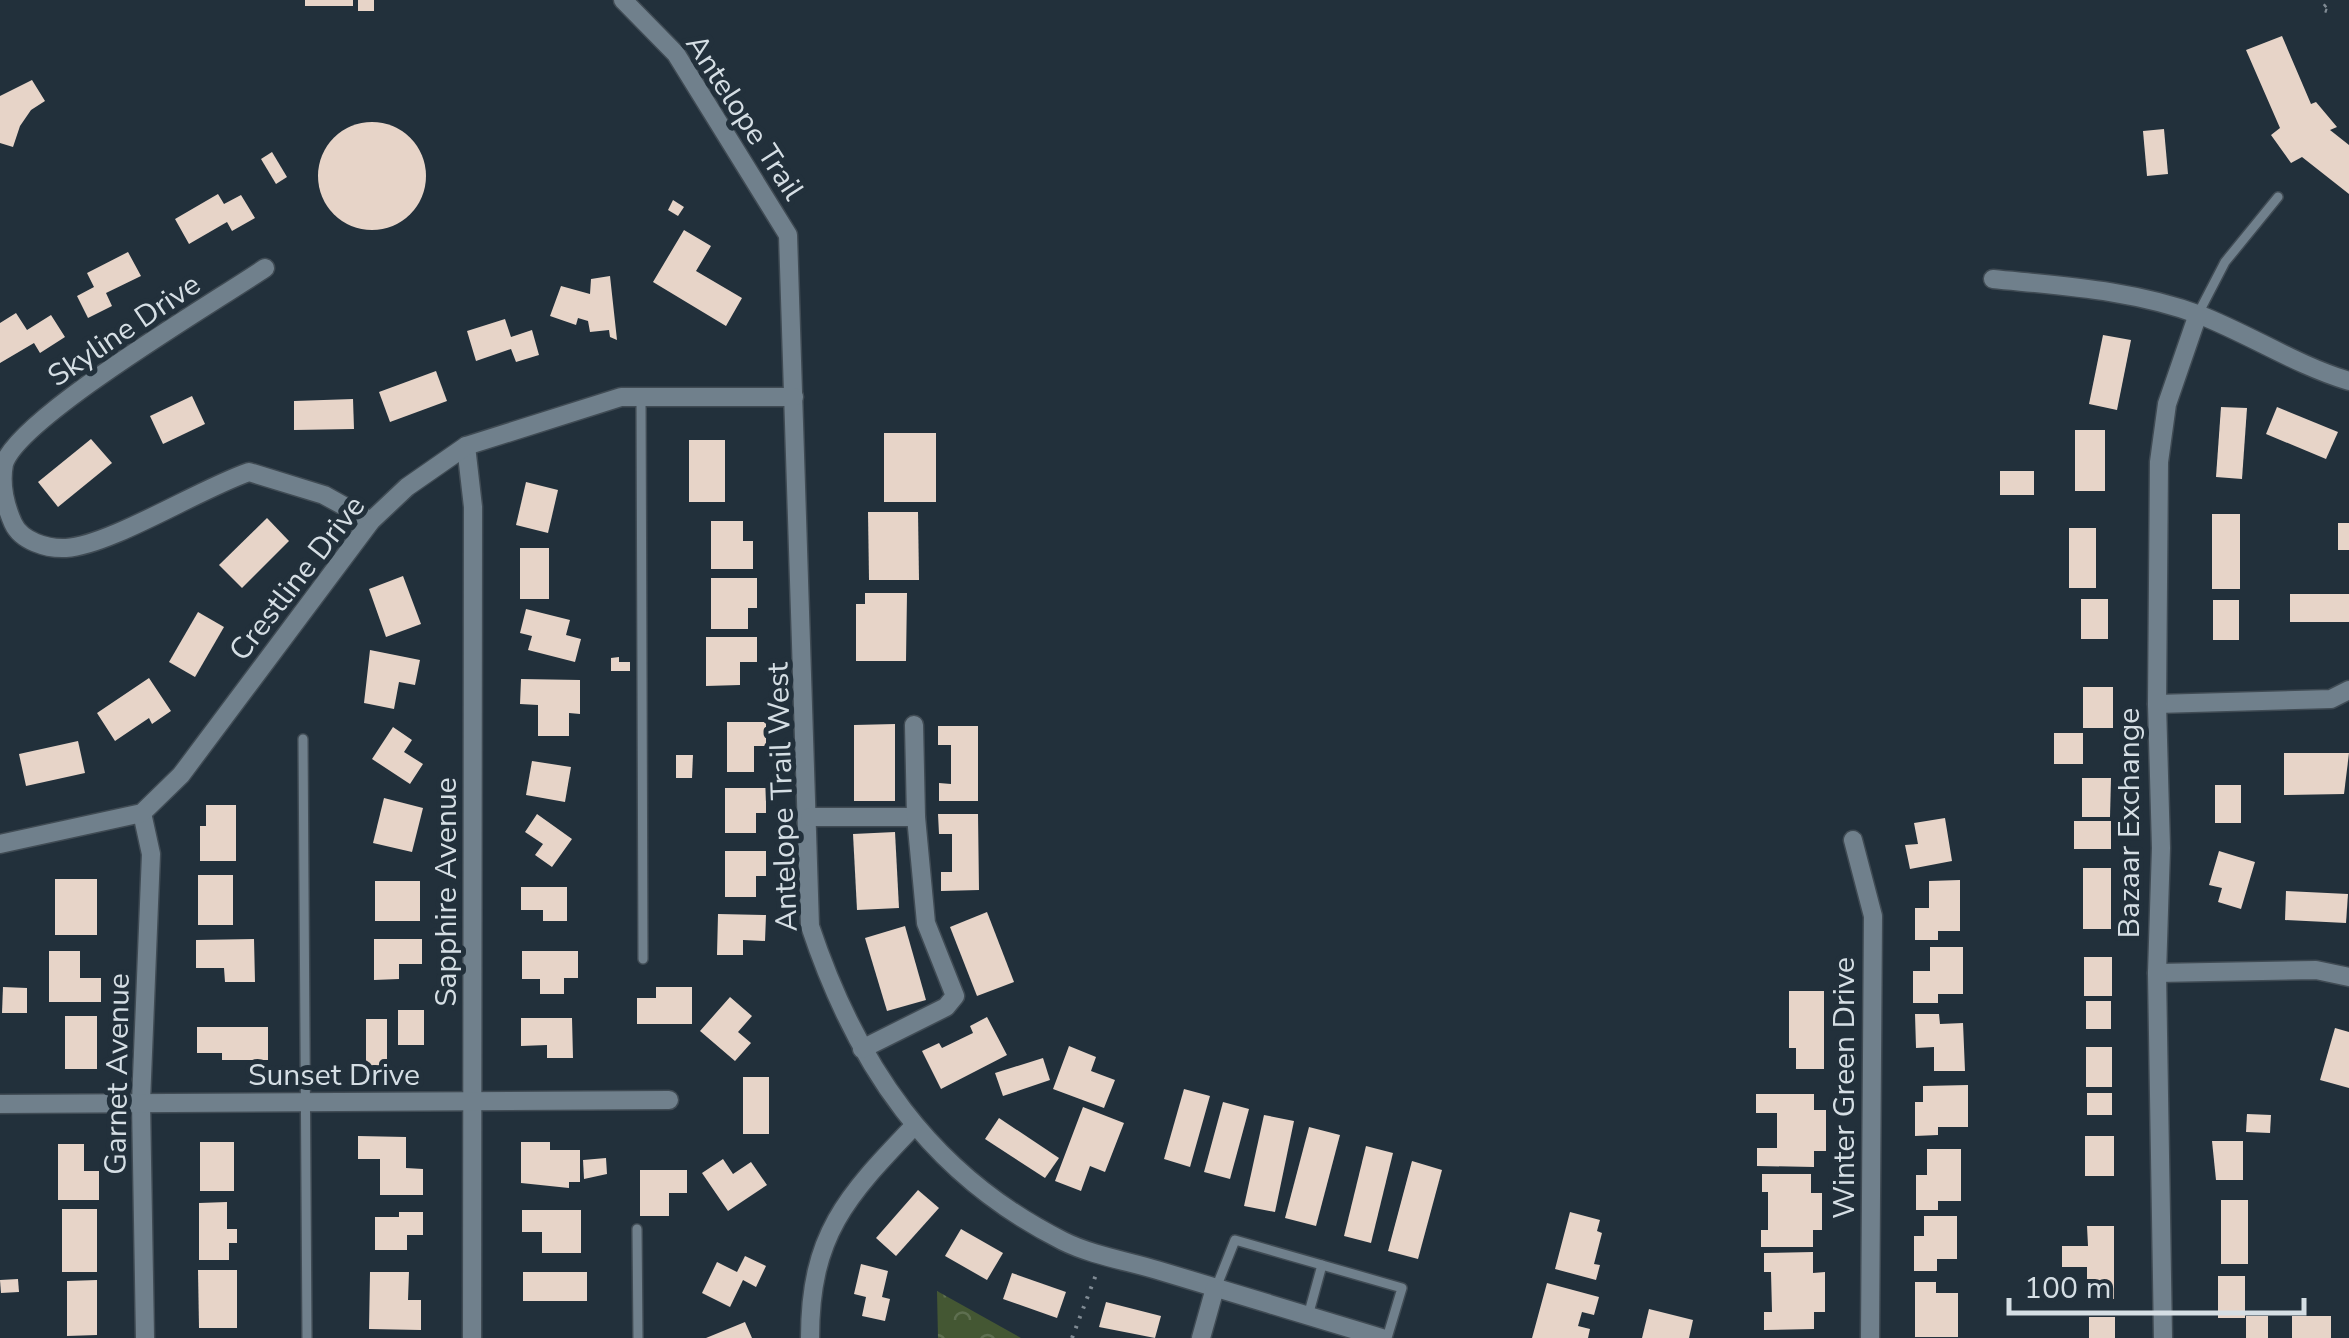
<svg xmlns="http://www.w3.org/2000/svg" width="2349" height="1338" font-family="'Nunito Sans',sans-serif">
  <defs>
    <pattern id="forest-crowns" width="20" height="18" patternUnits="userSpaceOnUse" patternTransform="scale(2.5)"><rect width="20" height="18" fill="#445733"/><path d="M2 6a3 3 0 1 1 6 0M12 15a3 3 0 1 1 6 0" fill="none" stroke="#5e6f50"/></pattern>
  </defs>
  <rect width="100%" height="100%" fill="#22303b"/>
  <path fill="url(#forest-crowns)" d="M937,1291L1021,1338H938Z"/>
  <g fill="#e7d4c8">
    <rect x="305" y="0" width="48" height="6"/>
    <rect x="358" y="0" width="16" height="11"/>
    <path d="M2282,36L2311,104L2316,102L2337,127L2330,130L2349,145V194L2302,157L2291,163L2271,135L2280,128L2246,50Z"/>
    <path d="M32,80L45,101L31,110L20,126L13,147L0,143V96Z"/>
    <circle cx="372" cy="176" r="54"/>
    <path d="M2164,129L2168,174L2147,176L2143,131Z"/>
    <path d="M272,152L287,177L276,184L261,159Z"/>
    <path d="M218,194L224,204L241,195L255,218L232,231L227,222L189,244L175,219Z"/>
    <path d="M673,200L684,207L678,216L668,210Z"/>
    <path d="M684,230L711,246L696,271L742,298L726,326L653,282Z"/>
    <path d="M128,252L141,276L106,293L112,306L88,318L77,296L94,287L87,273Z"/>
    <path d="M610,276L617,340L610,337L609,330L590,332L588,321L578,318L576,325L550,316L561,286L590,294L591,279Z"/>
    <path d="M16,313L27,330L51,315L65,337L40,353L34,343L0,363V323Z"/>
    <path d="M505,319L511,337L532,330L539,355L516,362L511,349L476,361L467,331Z"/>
    <path d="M2103,335L2131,340L2117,410L2089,404Z"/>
    <path d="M436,371L447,401L390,422L379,392Z"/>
    <path d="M192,396L205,424L163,444L150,416Z"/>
    <path d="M353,399L354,429L294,430V401Z"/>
    <path d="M2221,407L2247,408L2242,479L2216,477Z"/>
    <path d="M2277,407L2338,432L2326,459L2266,434Z"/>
    <rect x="2075" y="430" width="30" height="61"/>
    <rect x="884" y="433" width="52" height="69"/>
    <path d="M91,439L112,463L58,507L38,482Z"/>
    <rect x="689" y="440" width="36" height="62"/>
    <rect x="2000" y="471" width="34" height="24"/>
    <path d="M526,482L558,490L548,533L516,525Z"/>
    <path d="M868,512H918L919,580H869Z"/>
    <rect x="2212" y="514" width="28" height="75"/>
    <path d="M267,518L289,541L242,588L219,565Z"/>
    <path d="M711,521H743V541H753V569H711Z"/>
    <rect x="2338" y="523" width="11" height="27"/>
    <rect x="2069" y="528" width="27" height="60"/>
    <rect x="520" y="548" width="29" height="51"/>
    <path d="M403,576L421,624L386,637L369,589Z"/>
    <path d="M711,578H757V608H748V629H711Z"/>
    <path d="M865,593H907L906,661H856V604H865Z"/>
    <rect x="2290" y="594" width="59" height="28"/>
    <rect x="2081" y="599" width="27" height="40"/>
    <rect x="2213" y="600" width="26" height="40"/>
    <path d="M526,609L570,620L566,635L581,639L575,662L528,650L532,636L520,633Z"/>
    <path d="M198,612L224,627L195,677L169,662Z"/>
    <path d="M706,637H757V662H740V685L706,686Z"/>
    <path d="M370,650L420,660L415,685L399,682L394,709L364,703Z"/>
    <path d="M619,657V662H630V671H611V658Z"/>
    <path d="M149,678L171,711L152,724L149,718L115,741L97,713Z"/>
    <path d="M521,679L580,680V714L569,713V736H538V705L520,704Z"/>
    <rect x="2083" y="687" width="30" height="41"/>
    <path d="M727,722H766V746H754V772H727Z"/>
    <path d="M895,724V801H854V725Z"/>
    <path d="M938,726H978V801H939V783L951,784V745H938Z"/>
    <path d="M393,727L412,740L404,752L423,764L410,784L372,759Z"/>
    <rect x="2054" y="733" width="29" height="31"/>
    <path d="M78,741L85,773L26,786L19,754Z"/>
    <path d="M2284,753H2349L2344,794L2284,795Z"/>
    <path d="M676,755H693L692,778H676Z"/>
    <path d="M532,761L571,767L565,802L526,795Z"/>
    <path d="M2082,778H2111L2110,817H2082Z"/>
    <rect x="2215" y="785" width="26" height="38"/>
    <path d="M725,788H766V813H756V833H725Z"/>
    <path d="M384,798L423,808L412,852L373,843Z"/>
    <path d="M206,805H236V861H200V826H206Z"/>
    <path d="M537,814L572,839L552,867L535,855L543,844L525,832Z"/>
    <path d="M938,814H978L979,890L941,891V872H952V834H939Z"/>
    <path d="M1945,818L1952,861L1910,869L1905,845L1918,844L1914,823Z"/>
    <rect x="2074" y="821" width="37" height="28"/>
    <path d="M895,832L899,908L857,910L853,834Z"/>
    <path d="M725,851H766V876H756V897H725Z"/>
    <path d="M2219,851L2255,862L2241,909L2218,902L2222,888L2209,885Z"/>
    <rect x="2083" y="868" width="28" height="61"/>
    <rect x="198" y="875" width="35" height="50"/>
    <rect x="55" y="879" width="42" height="56"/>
    <path d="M1960,880V931H1938V940H1915V908H1929V881Z"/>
    <rect x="375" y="881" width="45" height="40"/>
    <path d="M521,887H567V921H543V910H521Z"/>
    <path d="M2286,891L2348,894L2346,923L2285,920Z"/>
    <path d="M987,912L1014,982L977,996L950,927Z"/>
    <path d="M718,914L766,915L765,941L743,940V955H717Z"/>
    <path d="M905,926L926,1000L887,1011L865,938Z"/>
    <path d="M254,939L255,982H225L224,968H196V940Z"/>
    <path d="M374,939H422V964H399V979L374,980Z"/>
    <path d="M1930,947H1963V994H1938V1003H1913V971H1930Z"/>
    <path d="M49,951H80V978H101V1002H49Z"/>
    <path d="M522,951H578V978H564V994H540V979H522Z"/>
    <rect x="2084" y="957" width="28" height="39"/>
    <path d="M3,987L27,988V1013H2Z"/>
    <path d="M656,987H692V1024H637V998H656Z"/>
    <path d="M1789,991H1824V1069H1796V1048H1789Z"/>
    <path d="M730,997L752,1016L738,1032L751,1043L735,1061L700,1031Z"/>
    <rect x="2086" y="1001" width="25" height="28"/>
    <rect x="398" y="1010" width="26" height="35"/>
    <path d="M1915,1014H1939L1940,1024L1963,1023L1965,1071H1934V1047L1916,1048Z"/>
    <rect x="65" y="1016" width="32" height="53"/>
    <path d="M987,1017L1007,1055L941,1089L922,1051L939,1043L942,1048L973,1033L970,1026Z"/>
    <path d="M521,1018H572L573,1058H547V1045L521,1046Z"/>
    <rect x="366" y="1019" width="21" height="48"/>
    <path d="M197,1027H268V1060H222V1053H197Z"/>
    <path d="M2335,1028L2349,1032V1088L2320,1080Z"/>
    <path d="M1069,1046L1096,1057L1091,1071L1115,1080L1104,1108L1053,1089Z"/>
    <rect x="2086" y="1047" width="26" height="40"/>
    <path d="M1043,1058L1050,1080L1003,1096L995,1073Z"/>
    <rect x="743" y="1077" width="26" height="57"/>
    <path d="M1968,1085V1127H1938V1135L1915,1136V1102H1923V1086Z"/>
    <path d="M1184,1089L1210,1096L1190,1167L1164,1159Z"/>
    <rect x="2087" y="1093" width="25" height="22"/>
    <path d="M1756,1094H1814V1110H1826V1151H1814V1167L1757,1166V1148H1777V1113H1756Z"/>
    <path d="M1223,1102L1249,1109L1230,1179L1204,1172Z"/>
    <path d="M1083,1107L1124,1123L1105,1172L1090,1166L1081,1191L1055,1181Z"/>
    <path d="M2247,1114L2271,1115L2270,1133L2246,1132Z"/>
    <path d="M1264,1115L1294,1121L1275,1212L1244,1206Z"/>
    <path d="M999,1118L1059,1158L1045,1178L985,1139Z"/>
    <path d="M1309,1127L1340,1135L1316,1226L1285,1218Z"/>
    <path d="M358,1136L406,1137V1168L423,1169V1195H380V1159H358Z"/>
    <rect x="2085" y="1136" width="29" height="40"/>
    <path d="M2212,1141H2243V1180H2216Z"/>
    <rect x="200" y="1142" width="34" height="49"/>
    <path d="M521,1142H550V1150H580V1182H569V1188L521,1183Z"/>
    <path d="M58,1144H84V1171H99V1200H58Z"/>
    <path d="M1366,1146L1393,1153L1371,1243L1344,1236Z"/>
    <path d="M1927,1149H1961V1201H1938V1210H1916V1175H1927Z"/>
    <path d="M606,1158L607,1174L584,1179L583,1160Z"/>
    <path d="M723,1159L733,1174L751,1162L767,1185L728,1211L702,1173Z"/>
    <path d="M1412,1161L1442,1170L1418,1259L1388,1251Z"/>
    <path d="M640,1170H687V1193H669V1216H640Z"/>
    <path d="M1762,1174H1811V1193H1822V1230H1813V1247H1761V1230H1768V1192H1762Z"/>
    <path d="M918,1190L939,1208L896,1256L876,1238Z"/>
    <rect x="2221" y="1200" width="27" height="64"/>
    <path d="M227,1202V1229H237V1243H229V1260H199V1203Z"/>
    <rect x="62" y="1209" width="35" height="63"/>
    <path d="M522,1210H581V1253H542V1232H522Z"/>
    <path d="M399,1212H423V1235H407V1250H375V1217H399Z"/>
    <path d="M1570,1212L1600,1220L1597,1231L1602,1233L1594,1264L1600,1265L1596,1280L1555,1269Z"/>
    <path d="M1924,1216H1957V1259H1937V1271H1914V1236H1924Z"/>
    <path d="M2087,1226H2114V1299H2087V1267H2062V1246H2088Z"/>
    <path d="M961,1229L1003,1253L987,1280L945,1256Z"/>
    <path d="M1813,1252V1273L1825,1272V1312H1814V1329L1764,1330V1312H1772L1771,1272H1764V1253Z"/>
    <path d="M745,1256L766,1266L756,1287L743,1280L730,1307L702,1293L717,1262L737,1272Z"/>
    <path d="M861,1264L888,1271L882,1297L890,1299L885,1321L862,1316L866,1297L854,1294Z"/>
    <path d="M198,1270H237V1328H199Z"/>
    <path d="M370,1272H409L408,1300H421V1330L369,1329Z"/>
    <rect x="523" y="1272" width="64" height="29"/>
    <path d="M1012,1273L1066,1292L1057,1318L1003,1299Z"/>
    <rect x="2218" y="1276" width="27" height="42"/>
    <path d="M18,1279L19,1292L1,1293L0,1280Z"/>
    <path d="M97,1280V1335L67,1336V1281Z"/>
    <path d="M1915,1282H1936V1293H1958V1337H1915Z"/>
    <path d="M1547,1283L1599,1297L1594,1315L1582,1312L1578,1326L1590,1329L1588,1338H1532Z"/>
    <path d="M1106,1302L1161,1316L1155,1338L1099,1327Z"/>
    <path d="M1649,1309L1693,1320L1689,1338H1642Z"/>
    <rect x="2246" y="1316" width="22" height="22"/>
    <rect x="2292" y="1316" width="39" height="22"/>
    <rect x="2089" y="1317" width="26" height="21"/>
    <path d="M745,1322L752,1338H706Z"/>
  </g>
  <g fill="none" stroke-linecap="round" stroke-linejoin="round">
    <g stroke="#404b54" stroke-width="12">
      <g id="service">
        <path d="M2198,314L2225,262L2278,197"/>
        <path d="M641,397L643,959"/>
        <path d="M303,739L307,1338"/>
        <path d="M637,1229L638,1338"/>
        <path d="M1216,1288L1235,1240L1402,1288L1387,1338"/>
        <path d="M1308,1316L1322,1265"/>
      </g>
    </g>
    <g stroke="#404b54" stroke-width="21">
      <g id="minor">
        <path d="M623,0L676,54L788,235L810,926C856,1064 929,1174 1063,1241C1091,1255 1127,1261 1157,1270C1232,1293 1307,1315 1382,1338"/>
        <path d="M265,268C215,302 19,417 4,464C0,485 5,505 13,523C21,541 47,549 66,548C111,545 199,489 249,472L324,495L371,521"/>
        <path d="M1993,279C2062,286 2134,290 2200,315C2251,335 2296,365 2349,381"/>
        <path d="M466,446L473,507L472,1338"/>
        <path d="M2157,704L2331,699L2349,690"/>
        <path d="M142,813L151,854L141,1102L145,1338"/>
        <path d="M810,817H916"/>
        <path d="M1853,840L1873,916L1870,1338"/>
        <path d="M0,844L142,813L181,775L371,521L407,487L466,446L621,397H794"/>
        <path d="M2157,973L2316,970L2349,977"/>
        <path d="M862,1049L946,1007L955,996L926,923L916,817L914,725"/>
        <path d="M0,1104L669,1100"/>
        <path d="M810,1338C810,1234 847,1196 914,1126"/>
        <path d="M1201,1338L1215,1288"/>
        <path d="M2163,1338L2157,973L2161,848L2157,704L2159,462L2167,404L2198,314"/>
      </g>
    </g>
    <g stroke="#808b94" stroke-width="4" stroke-dasharray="2.5 8" stroke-linecap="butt">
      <path d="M2326,5L2321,9L2327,11"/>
      <path d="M1072,1338L1097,1272"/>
    </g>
    <use href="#service" stroke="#70808c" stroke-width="9"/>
    <use href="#minor" stroke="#70808c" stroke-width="18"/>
  </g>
  <g text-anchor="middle" stroke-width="10" stroke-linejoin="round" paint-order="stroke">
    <g font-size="30" fill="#d5dee4" stroke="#22303b">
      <text transform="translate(745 117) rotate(57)" y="10">Antelope Trail</text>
      <text transform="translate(124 330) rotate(-34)" y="10">Skyline Drive</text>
      <text transform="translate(297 578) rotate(-52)" y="10">Crestline Drive</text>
      <text transform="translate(782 797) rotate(-92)" y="10">Antelope Trail West</text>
      <text transform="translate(2129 823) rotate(-90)" y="10">Bazaar Exchange</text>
      <text transform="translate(446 892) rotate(-90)" y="10">Sapphire Avenue</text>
      <text transform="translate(117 1074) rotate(-89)" y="10">Garnet Avenue</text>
      <text x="334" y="1085">Sunset Drive</text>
      <text transform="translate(1844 1088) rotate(-90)" y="10">Winter Green Drive</text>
    </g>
  </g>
  <path d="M2009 1298v15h295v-15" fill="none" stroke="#d5dee4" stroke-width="5"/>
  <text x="2024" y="1298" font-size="30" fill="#d5dee4" stroke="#22303b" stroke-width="8" paint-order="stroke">100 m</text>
</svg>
